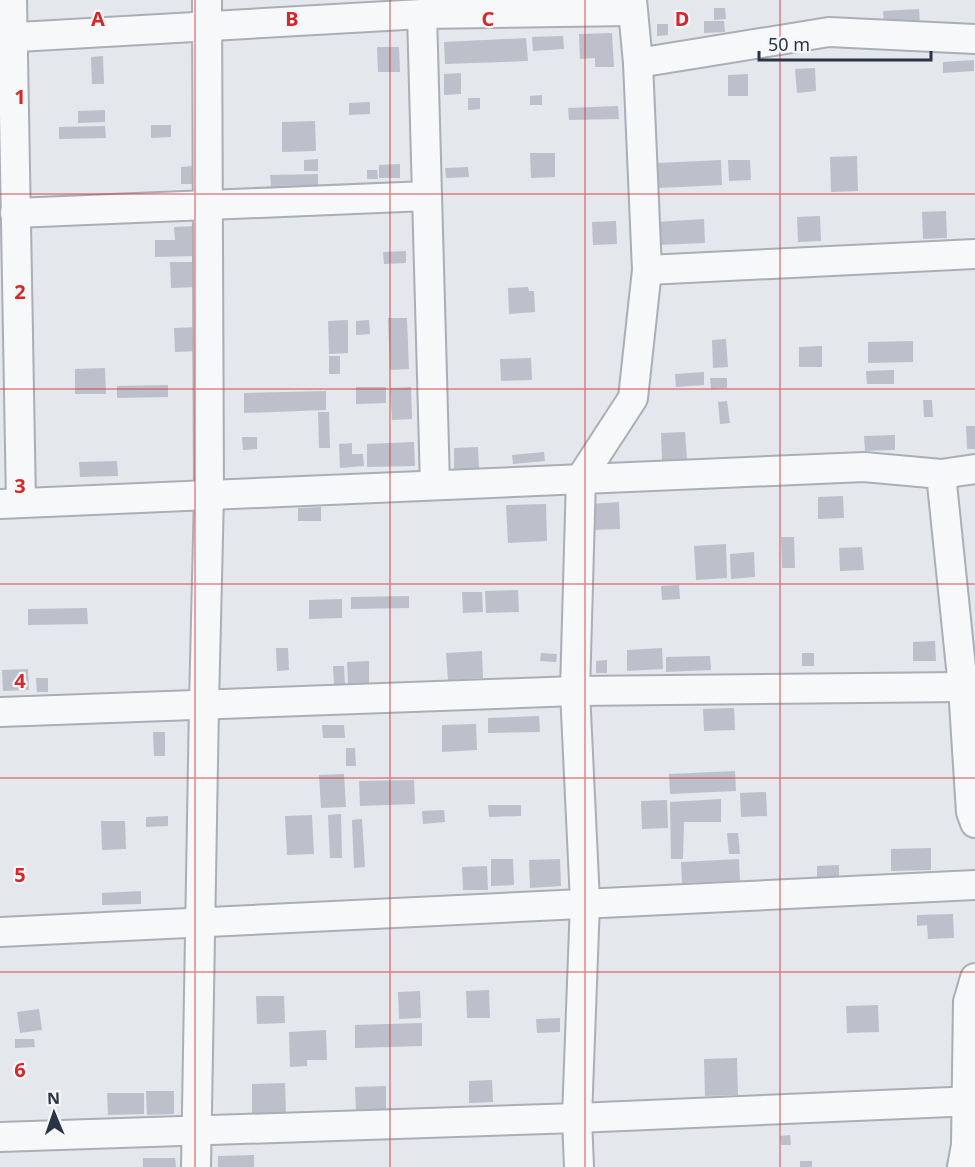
<svg xmlns="http://www.w3.org/2000/svg" width="975" height="1167" font-family="'Noto Sans',sans-serif">
  <rect width="100%" height="100%" fill="#e4e7ec"/>
  <g fill="#bbc0ca">
    <path d="M714,8H725L726,19L714,20Z"/>
    <path d="M919,9L920,23L884,25L883,11Z"/>
    <path d="M704,21H724L725,32L704,33Z"/>
    <path d="M657,24H668V35L657,36Z"/>
    <path d="M612,33L614,67H595V58L580,59L579,34Z"/>
    <path d="M563,36L564,49L533,51L532,37Z"/>
    <path d="M526,38L528,61L445,64L444,42Z"/>
    <path d="M377,47H399L400,72H378Z"/>
    <path d="M103,56L104,84H92L91,57Z"/>
    <path d="M974,60V71L943,73V62Z"/>
    <path d="M815,68L816,91L797,93L795,69Z"/>
    <path d="M461,73V94L444,95V74Z"/>
    <path d="M748,74V96H728V75Z"/>
    <path d="M542,95V105H530V96Z"/>
    <path d="M468,98H480V109L468,110Z"/>
    <path d="M370,102V114L349,115V103Z"/>
    <path d="M618,106L619,119L569,120L568,108Z"/>
    <path d="M105,110V122L78,123V111Z"/>
    <path d="M315,121L316,151L282,152V122Z"/>
    <path d="M151,125H171V137L151,138Z"/>
    <path d="M105,126L106,138L59,139V127Z"/>
    <path d="M530,153H555V177L531,178Z"/>
    <path d="M857,156L858,191L831,192L830,157Z"/>
    <path d="M318,159V171H304V160Z"/>
    <path d="M721,160L722,185L659,188L657,163Z"/>
    <path d="M728,160H750L751,180L729,181Z"/>
    <path d="M400,164V178H379V165Z"/>
    <path d="M193,166L194,184H181V167Z"/>
    <path d="M468,167L469,177L446,178L445,168Z"/>
    <path d="M367,170H377L378,179H367Z"/>
    <path d="M318,174V185L271,186L270,175Z"/>
    <path d="M946,211L947,238L923,239L922,212Z"/>
    <path d="M820,216L821,241L798,242L797,217Z"/>
    <path d="M704,219L705,243L658,245L656,222Z"/>
    <path d="M616,221L617,244L593,245L592,222Z"/>
    <path d="M196,226L197,256L155,257V240H175L174,227Z"/>
    <path d="M406,251V263L384,264L383,252Z"/>
    <path d="M170,262H197L198,287L171,288Z"/>
    <path d="M528,287L529,291H534L535,312L509,314L508,288Z"/>
    <path d="M388,318H407L409,369L390,370Z"/>
    <path d="M348,320V353L329,354L328,321Z"/>
    <path d="M369,320L370,334L356,335V321Z"/>
    <path d="M199,327V351L175,352L174,328Z"/>
    <path d="M726,339L728,367L713,368L712,340Z"/>
    <path d="M913,341V362L868,363V342Z"/>
    <path d="M822,346V367H799V347Z"/>
    <rect x="329" y="356" width="11" height="18"/>
    <path d="M531,358L532,380L501,381L500,359Z"/>
    <path d="M105,368L106,394H75V369Z"/>
    <path d="M894,370V384H867L866,371Z"/>
    <path d="M704,372V385L676,387L675,374Z"/>
    <path d="M710,378H727V388L711,389Z"/>
    <path d="M168,385V397L117,398V386Z"/>
    <path d="M356,387H386V403L356,404Z"/>
    <path d="M411,387L412,419L392,420L390,388Z"/>
    <path d="M326,391V410L244,413V393Z"/>
    <path d="M923,400H932L933,417H924Z"/>
    <path d="M727,401L730,423L720,424L718,402Z"/>
    <path d="M318,412H329L330,448H319Z"/>
    <path d="M966,426H975V449H967Z"/>
    <path d="M685,432L687,459L662,460L661,433Z"/>
    <path d="M895,435V450L865,451L864,436Z"/>
    <path d="M242,437H257V449L243,450Z"/>
    <path d="M414,442L415,466L367,467V444Z"/>
    <path d="M352,443V454H363L364,466L340,468L339,444Z"/>
    <path d="M478,447L479,469L454,470V448Z"/>
    <path d="M544,452L545,461L513,464L512,455Z"/>
    <path d="M117,461L118,476L80,477L79,462Z"/>
    <path d="M843,496L844,518L818,519V497Z"/>
    <path d="M619,502L620,529L590,530L589,504Z"/>
    <path d="M546,504L547,541L508,543L506,505Z"/>
    <path d="M321,507V521H298V508Z"/>
    <path d="M781,537H794L795,568H782Z"/>
    <path d="M726,544L727,578L696,580L694,546Z"/>
    <path d="M862,547L864,570L840,571L839,548Z"/>
    <path d="M754,552L755,577L731,579L730,554Z"/>
    <path d="M679,585L680,599L662,600L661,586Z"/>
    <path d="M518,590L519,612L486,613L485,591Z"/>
    <path d="M462,592H482L483,612L463,613Z"/>
    <path d="M409,596V608L351,609V597Z"/>
    <path d="M342,599V618L309,619V600Z"/>
    <path d="M87,608L88,624L28,625V609Z"/>
    <path d="M935,641L936,661H913V642Z"/>
    <path d="M276,648H288L289,670L277,671Z"/>
    <path d="M662,648L663,669L627,671V650Z"/>
    <path d="M482,651L483,678L448,680L446,653Z"/>
    <path d="M541,653L557,654L556,662L540,661Z"/>
    <rect x="802" y="653" width="12" height="13"/>
    <path d="M710,656L711,670L666,672V657Z"/>
    <path d="M607,660V673H596V661Z"/>
    <path d="M369,661V683L348,684L347,662Z"/>
    <path d="M333,666H344L345,684L334,685Z"/>
    <path d="M28,669L29,690L3,691L2,670Z"/>
    <path d="M36,678H48V692H37Z"/>
    <path d="M734,708L735,730L704,731L703,709Z"/>
    <path d="M539,716L540,732L488,733V718Z"/>
    <path d="M476,724L477,750L442,752V725Z"/>
    <path d="M322,725H344L345,738H323Z"/>
    <path d="M153,732H165V756H154Z"/>
    <path d="M346,748H355L356,766H346Z"/>
    <path d="M735,771L736,791L670,794L669,774Z"/>
    <path d="M344,774L346,807L321,808L319,775Z"/>
    <path d="M414,780L415,804L360,806L359,781Z"/>
    <path d="M766,792L767,816L741,817L740,793Z"/>
    <path d="M721,799V822H684L683,859H671L670,802Z"/>
    <path d="M667,800L668,828L642,829L641,801Z"/>
    <path d="M488,805H521V816L489,817Z"/>
    <path d="M444,810L445,822L423,824L422,811Z"/>
    <path d="M341,814L342,858H330L328,815Z"/>
    <path d="M312,815L314,854L287,855L285,816Z"/>
    <path d="M168,816V826L146,827V817Z"/>
    <path d="M362,819L365,867L354,868L352,820Z"/>
    <path d="M101,821H125L126,849L102,850Z"/>
    <path d="M727,833H738L740,854H729Z"/>
    <path d="M931,848V870L891,871V849Z"/>
    <path d="M491,859H513L514,885L491,886Z"/>
    <path d="M560,859L561,886L530,888L529,860Z"/>
    <path d="M739,859L740,881L682,883L681,862Z"/>
    <path d="M839,865V878L817,879V866Z"/>
    <path d="M487,866L488,890H463L462,867Z"/>
    <path d="M141,891V904L102,905V893Z"/>
    <path d="M953,914L954,938L928,939L927,925L917,926V915Z"/>
    <path d="M489,990L490,1018H467L466,991Z"/>
    <path d="M420,991L421,1018L399,1019L398,992Z"/>
    <path d="M256,996H284L285,1023L257,1024Z"/>
    <path d="M878,1005L879,1032L847,1033L846,1006Z"/>
    <path d="M39,1009L42,1030L20,1033L17,1012Z"/>
    <path d="M560,1018V1032L537,1033L536,1019Z"/>
    <path d="M422,1023V1046L355,1048V1025Z"/>
    <path d="M326,1030L327,1060H307V1066L290,1067L289,1032Z"/>
    <path d="M15,1039H34L35,1047L15,1048Z"/>
    <path d="M737,1058L738,1095L705,1096L704,1059Z"/>
    <path d="M492,1080L493,1102L469,1103V1081Z"/>
    <path d="M285,1083L286,1113L252,1114V1084Z"/>
    <path d="M386,1086V1110L356,1111L355,1087Z"/>
    <path d="M146,1091H174V1114L147,1115Z"/>
    <path d="M107,1093H144V1114L108,1115Z"/>
    <path d="M790,1135L791,1145H781L780,1136Z"/>
    <path d="M254,1155V1167H218V1156Z"/>
    <path d="M143,1158H175L176,1167H143Z"/>
    <rect x="800" y="1161" width="12" height="6"/>
  </g>
  <g fill="none" stroke-linecap="round" stroke-linejoin="round">
    <g stroke="#a9aeb7" stroke-width="32">
      <g id="minor">
        <path d="M12,0L21,503"/>
        <path d="M422,14L435,485"/>
        <path d="M0,38L422,14L631,11"/>
        <path d="M638,63L829,32L975,39"/>
        <path d="M15,213L427,196"/>
        <path d="M647,270L975,254"/>
        <path d="M941,474L963,687L971,812L975,823"/>
        <path d="M0,504L864,467L941,474L975,469"/>
        <path d="M0,712L575,691L963,687"/>
        <path d="M0,932L975,885"/>
        <path d="M0,1137L577,1118L975,1101"/>
        <path d="M196,1167L204,705L209,495L207,0"/>
        <path d="M579,1167L577,1118L585,902L575,691L581,478L633,398L647,270L638,63L632,0"/>
        <path d="M962,1167L966,1145L968,1002L975,978"/>
      </g>
    </g>
    <use href="#minor" stroke="#f7f8fa" stroke-width="28"/>
  </g>
  <path fill="none" stroke="#d62828" stroke-width="1.5" stroke-opacity="0.55" d="M195,0V1167M390,0V1167M585,0V1167M780,0V1167M0,194H975M0,389H975M0,584H975M0,778H975M0,972H975"/>
  <g font-size="20" text-anchor="middle" font-weight="bold" fill="#d62828" stroke="#f4f6f9" stroke-width="4.5" stroke-linejoin="round" paint-order="stroke">
    <text x="98" y="26">A</text>
    <text x="292" y="26">B</text>
    <text x="488" y="26">C</text>
    <text x="682" y="26">D</text>
    <text x="20" y="104">1</text>
    <text x="20" y="299">2</text>
    <text x="20" y="493">3</text>
    <text x="20" y="688">4</text>
    <text x="20" y="882">5</text>
    <text x="20" y="1077">6</text>
  </g>
  <g transform="translate(54 1113) rotate(358)" stroke="#f4f6f9" stroke-width="4.5" paint-order="stroke">
  <path d="M0-4.5L10 22L0 15L-10 22Z" fill="#2b3445"/>
  <text y="-9" font-size="16" font-weight="bold" text-anchor="middle" fill="#2b3445">N</text>
  </g>
  <path d="M759 51v9h172v-9" fill="none" stroke="#2b3445" stroke-width="3"/>
  <text x="768" y="51" font-size="18" fill="#2b3445" stroke="#f4f6f9" stroke-width="4.5" paint-order="stroke">50 m</text>
</svg>
